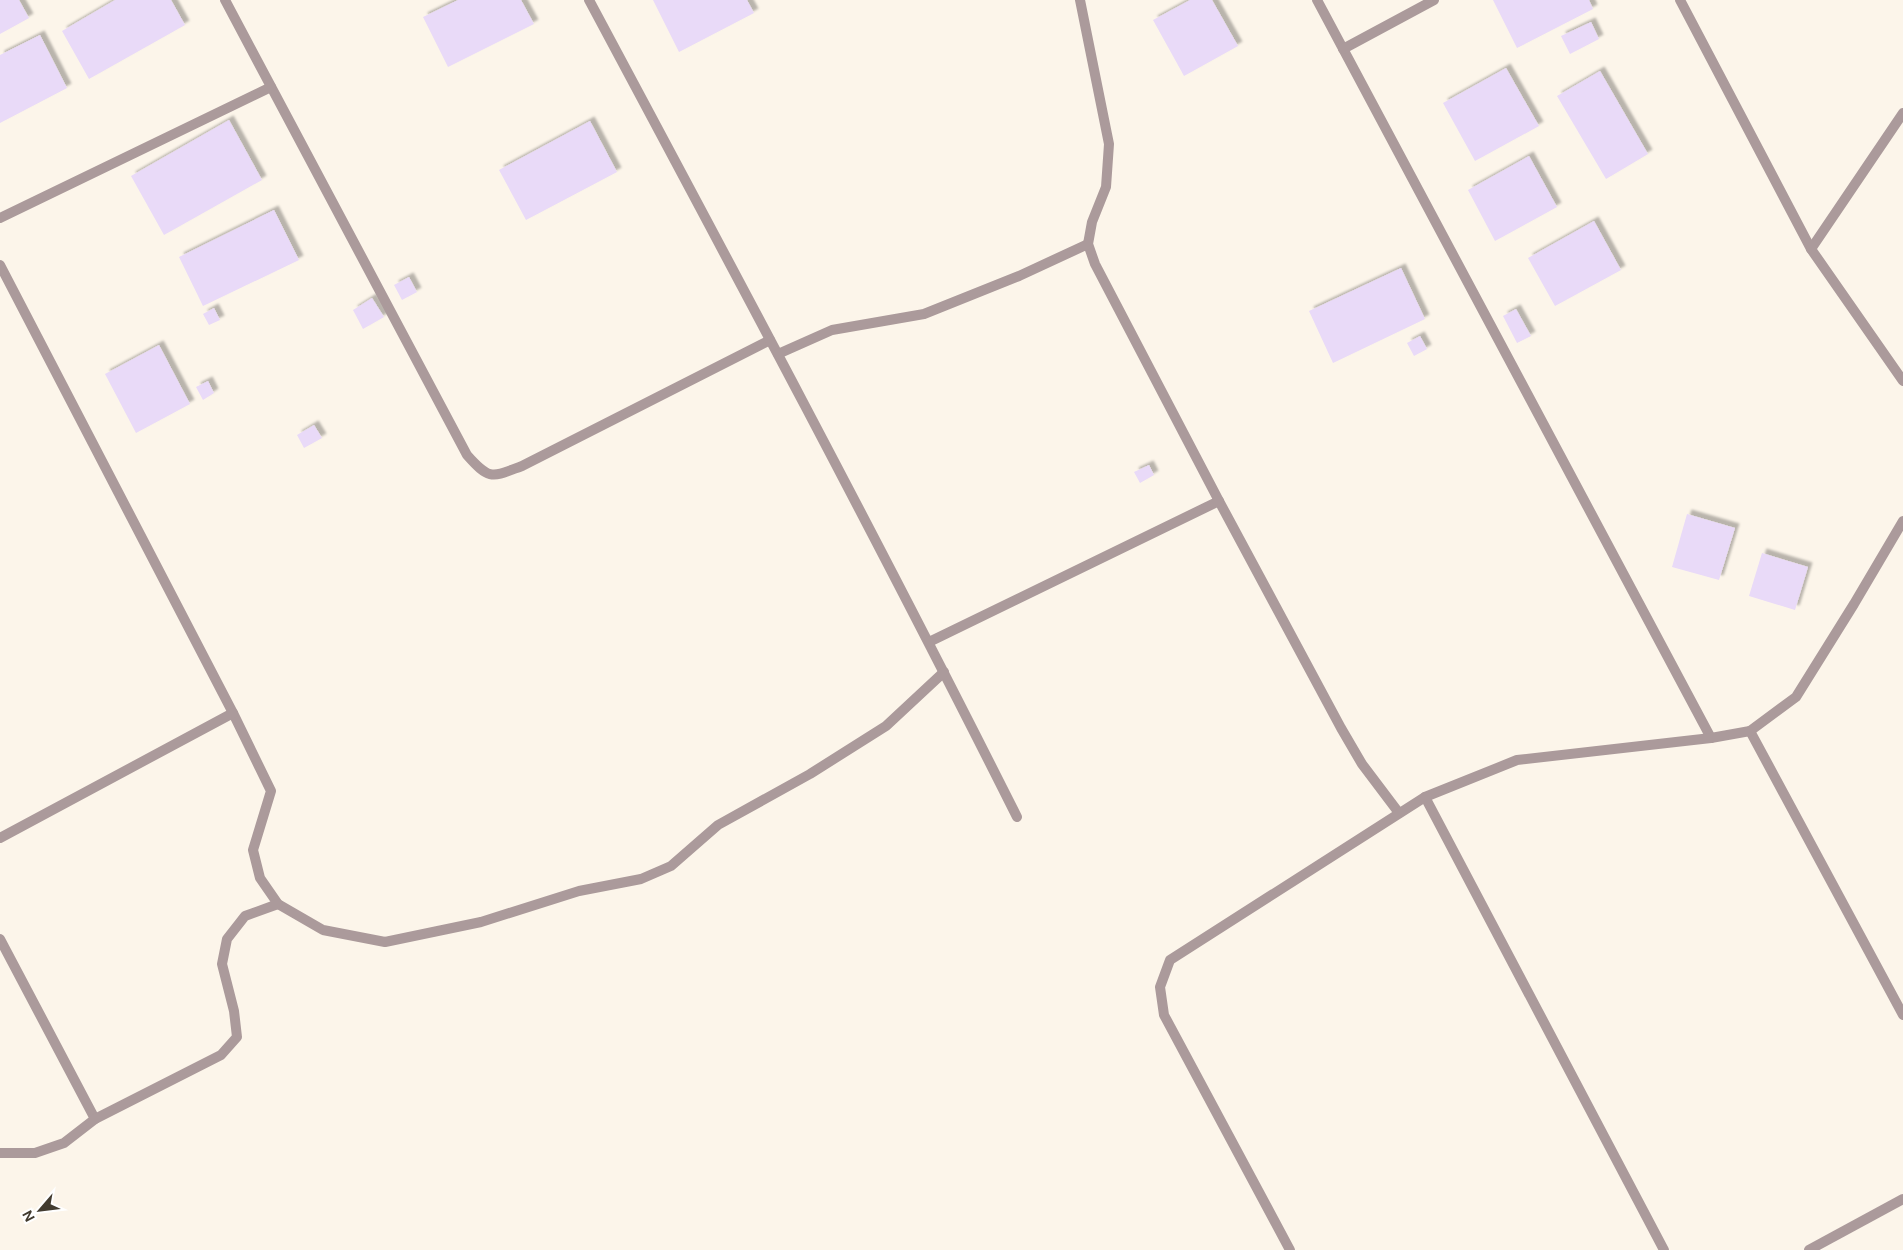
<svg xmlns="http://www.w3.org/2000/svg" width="1903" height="1250" font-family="'DM Sans',sans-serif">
  <defs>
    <filter id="shadow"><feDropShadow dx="4.5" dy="-4.5" stdDeviation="1" flood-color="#0004"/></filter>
  </defs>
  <rect width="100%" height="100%" fill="#fcf5ea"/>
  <g fill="#e9daf8" filter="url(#shadow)">
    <path d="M0,0H19L29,18L0,34Z"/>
    <path d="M115,0H171L185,25L89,79L62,31Z"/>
    <path d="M458,0H521L534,24L448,67L423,17Z"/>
    <path d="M653,0H747L754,13L679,52Z"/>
    <path d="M1190,0H1212L1238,46L1184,76L1153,20Z"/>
    <path d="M1493,0H1589L1593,9L1517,48Z"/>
    <path d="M1591,22L1599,39L1570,54L1561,36Z"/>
    <path d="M40,35L67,88L0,123V55Z"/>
    <path d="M1506,68L1539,126L1475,161L1443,103Z"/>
    <path d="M1600,71L1648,154L1606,179L1557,96Z"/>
    <path d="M229,120L262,180L164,235L131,176Z"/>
    <path d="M590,121L617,172L526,220L499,170Z"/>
    <path d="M1529,156L1557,207L1495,241L1468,190Z"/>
    <path d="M274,210L299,260L203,306L179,257Z"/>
    <path d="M1594,221L1621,270L1555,306L1528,258Z"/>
    <path d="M1401,268L1425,319L1333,363L1309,311Z"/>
    <path d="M409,277L417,292L402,300L394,285Z"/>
    <path d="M372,298L384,317L363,329L353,310Z"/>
    <path d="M214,308L220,320L209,325L203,314Z"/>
    <path d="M1516,309L1531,336L1517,343L1503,316Z"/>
    <path d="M1420,336L1427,349L1414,356L1407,343Z"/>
    <path d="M159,345L190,404L136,433L105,374Z"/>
    <path d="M208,381L214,393L203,400L196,387Z"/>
    <path d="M314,425L322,438L304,448L297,435Z"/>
    <path d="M1149,465L1154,475L1140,483L1134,472Z"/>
    <path d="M1687,514L1735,528L1719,580L1672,567Z"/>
    <path d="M1762,553L1808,567L1795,610L1749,596Z"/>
  </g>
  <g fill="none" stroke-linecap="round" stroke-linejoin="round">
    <g stroke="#ab9a9b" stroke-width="10">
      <path d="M225,0L467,455C490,481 492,477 522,466L770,340"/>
      <path d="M589,0C734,271 879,542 1017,817"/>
      <path d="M1080,0L1109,144L1106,187L1092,222L1088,244L1095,264L1219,501L1341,728L1362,764L1399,813"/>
      <path d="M1317,0L1711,738"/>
      <path d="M1680,0L1811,249L1903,381"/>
      <path d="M1343,49L1434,0"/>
      <path d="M0,218L271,87"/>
      <path d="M1811,249L1903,113"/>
      <path d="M0,265L233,713L271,791L253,850L260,878L278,904L323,930L385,942L481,922L579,891L641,879L671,866L718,825L810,774L886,726L944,672"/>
      <path d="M778,354L832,330L924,314L1019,276L1088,244"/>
      <path d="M929,642L1219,501"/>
      <path d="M1750,731L1903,1015"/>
      <path d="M1425,797L1664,1250"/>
      <path d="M0,838L233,713"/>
      <path d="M0,939L95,1119"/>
      <path d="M0,1153H35L64,1143L95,1119L221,1055L237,1037L234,1011L222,964L227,939L245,916L278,904"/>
      <path d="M1290,1250L1164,1015L1160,987L1170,960L1425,797L1517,760L1711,738L1750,731L1796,697L1854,604L1903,521"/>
      <path d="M1809,1250L1903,1199"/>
    </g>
  </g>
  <g transform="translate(40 1210) rotate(242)" stroke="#ffffff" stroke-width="4" paint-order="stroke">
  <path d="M0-4L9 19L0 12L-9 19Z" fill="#423b2f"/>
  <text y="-8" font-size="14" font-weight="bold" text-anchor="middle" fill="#423b2f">N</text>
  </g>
</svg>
